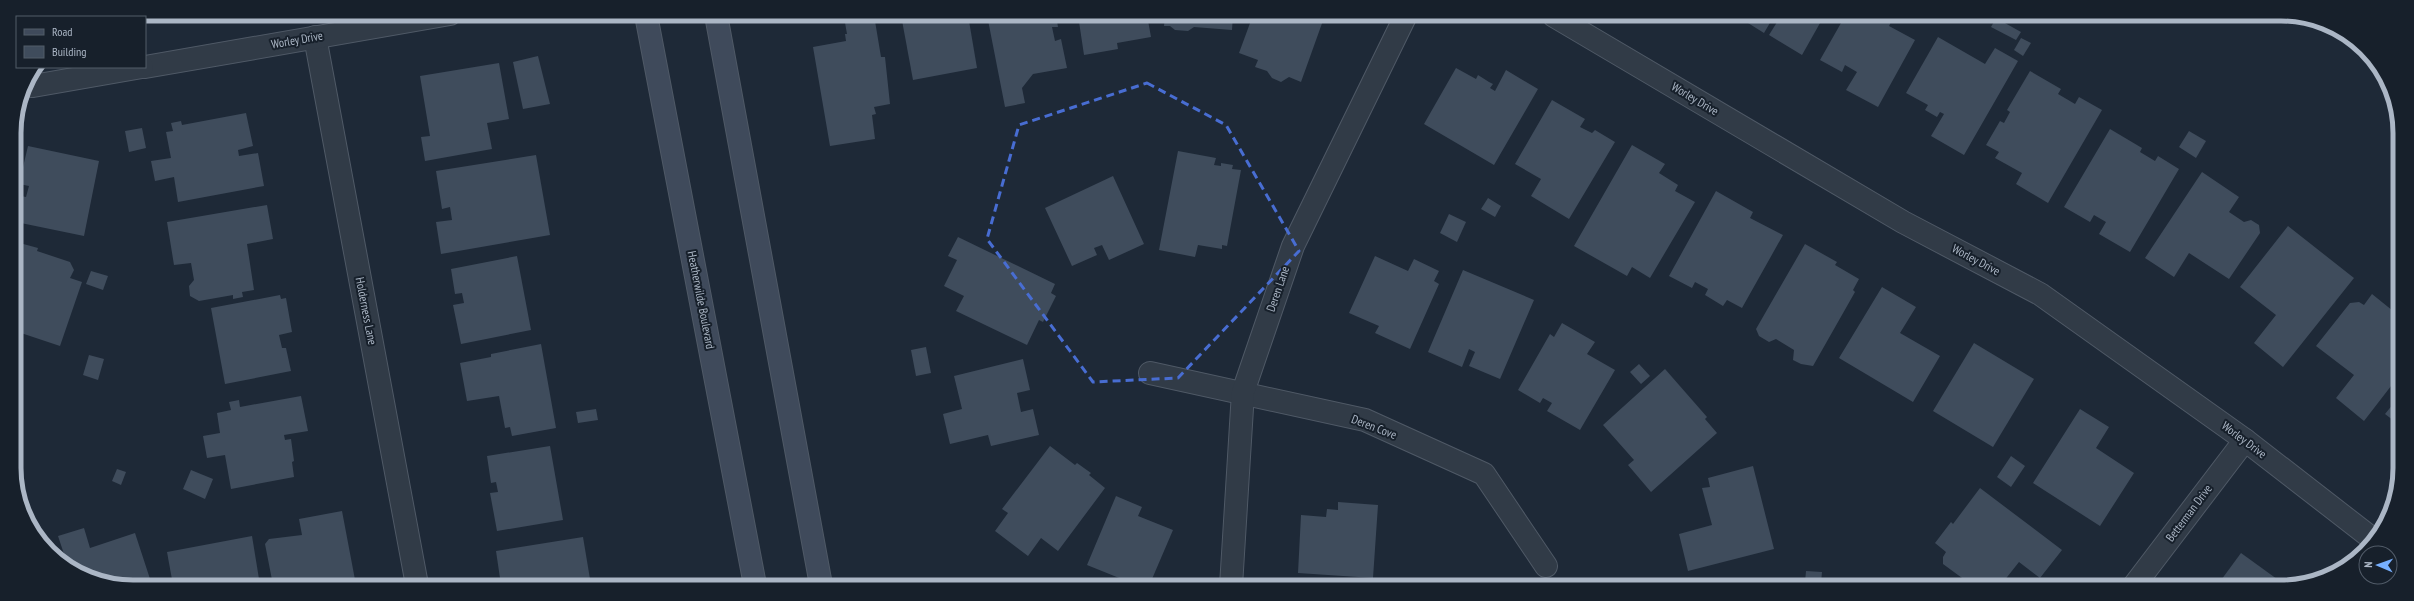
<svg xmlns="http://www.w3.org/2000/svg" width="2414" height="601" font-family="'PT Sans Narrow',sans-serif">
  <rect width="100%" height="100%" fill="#1e2937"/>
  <g fill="#3f4c5c">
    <path d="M858,15H874L881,57H885L890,104L874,107L876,114L872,115L875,139L830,146L813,47L846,41L845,34H847L844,17Z"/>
    <path d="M901,15H968L977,68L913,80Z"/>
    <path d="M987,15H1056L1058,27H1052L1055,41L1061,39L1067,68L1033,74L1022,88L1025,103L1005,107Z"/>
    <path d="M1078,15H1147L1151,37L1117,43L1118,49L1084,55Z"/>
    <path d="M1165,15H1233L1232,30L1194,27L1188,31L1175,30L1170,26H1164Z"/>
    <path d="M1253,15H1325L1301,82L1289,77L1281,82L1272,78L1267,71L1255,67L1258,60L1239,53Z"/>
    <path d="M1743,16H1824L1802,55L1769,35L1779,19L1774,16L1764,33L1748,23L1750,20Z"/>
    <path d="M1845,16H1894L1889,26L1915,40L1878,107L1846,90L1857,72L1845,65L1842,72L1820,60Z"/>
    <path d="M1996,18L2021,32L2016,40L1991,27Z"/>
    <path d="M1938,37L1985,64L1995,48L2018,61L1964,155L1931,136L1944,114L1940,112L1937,117L1925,110L1928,105L1906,93Z"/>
    <path d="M2021,38L2031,43L2023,56L2014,50Z"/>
    <path d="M538,56L550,104L523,109L513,62Z"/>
    <path d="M499,63L509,119L487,123L492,149L425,161L421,137L430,136L420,76Z"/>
    <path d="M1456,68L1476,79L1478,75L1489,82L1493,84L1490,88L1495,91L1506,70L1538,89L1494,165L1424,124Z"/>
    <path d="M2030,71L2061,89L2058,94L2075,104L2079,97L2102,110L2048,203L2016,184L2022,173L1995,158L1999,152L1986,145L2000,121L2004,123L2010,112L2007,110Z"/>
    <path d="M1552,100L1585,119L1580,127L1592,133L1595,130L1615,142L1569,219L1531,196L1541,179L1515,164Z"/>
    <path d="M246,113L253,146L238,150L239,156L258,153L264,186L178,202L174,177L155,181L151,161L171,158L166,132L173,131L171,123L181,121L182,125Z"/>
    <path d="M142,128L146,148L129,152L125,131Z"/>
    <path d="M2110,129L2142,148L2140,152L2155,161L2158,156L2179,169L2130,252L2099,234L2106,222L2094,215L2090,222L2064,207Z"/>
    <path d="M2189,131L2206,141L2196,158L2179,147Z"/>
    <path d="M1632,145L1665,164L1659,173L1678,185L1675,191L1695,202L1650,278L1632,267L1627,276L1574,246Z"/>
    <path d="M28,146L99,161L84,236L16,222L21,196L26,197L29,186L19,184Z"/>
    <path d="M1178,151L1216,158L1214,165L1221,166V163L1233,165L1232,169L1241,170L1227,246L1222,245V249L1198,245L1195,257L1159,250Z"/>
    <path d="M536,155L550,235L441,254L436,222L452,220L450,207L442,209L436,171Z"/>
    <path d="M2202,172L2239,197L2229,212L2244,222L2251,220L2259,225L2260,233L2229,279L2189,253L2174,277L2145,258Z"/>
    <path d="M1113,176L1144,244L1109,260L1102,245L1094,248L1097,255L1072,266L1045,208Z"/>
    <path d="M1716,191L1753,212L1750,218L1783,235L1742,308L1727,300L1723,306L1705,295L1708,289L1695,282L1692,288L1669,276Z"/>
    <path d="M1488,198L1501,206L1495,217L1481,209Z"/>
    <path d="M267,205L273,239L247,244L254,290L242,292L243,297L233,299V295L199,301L190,296L189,286L194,280L191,263L174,265L167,222Z"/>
    <path d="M1449,214L1466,222L1457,242L1440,233Z"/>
    <path d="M2288,226L2354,278L2283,367L2254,343L2276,315L2240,287Z"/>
    <path d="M958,237L1055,284L1051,293L1056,296L1043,322L1039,320L1027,345L956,311L964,296L944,286L957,260L948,256Z"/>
    <path d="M16,242L38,248L37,251L70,262L74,270L70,278L82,282L60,346L15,331Z"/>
    <path d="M1805,244L1837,262L1835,265L1859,279L1853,290L1855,292L1813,366L1801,364L1793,360L1794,350L1776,339L1769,342L1759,336L1756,329Z"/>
    <path d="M517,256L531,330L461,344L453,305L464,303L462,293L455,294L451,269Z"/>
    <path d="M1375,256L1408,271L1414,259L1439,271L1434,281L1439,284L1410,349L1375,333L1379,326L1349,313Z"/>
    <path d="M1463,270L1534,300L1500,379L1469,366L1475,352L1469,349L1462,367L1428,352Z"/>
    <path d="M91,271L108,276L103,290L86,284Z"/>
    <path d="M1882,287L1916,307L1900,333L1940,356L1913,402L1839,358Z"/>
    <path d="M2372,294L2398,315V377L2364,421L2336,398L2354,375L2316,346L2350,303L2359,302L2364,305Z"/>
    <path d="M280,295L281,299L286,298L292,332L279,335L282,348H286L291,371L225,384L211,308Z"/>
    <path d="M1562,323L1595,342L1587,354L1615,370L1580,430L1547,411L1552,403L1543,398L1540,403L1518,390L1550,334L1554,337Z"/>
    <path d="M1974,343L2034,379L1993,447L1933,411Z"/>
    <path d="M541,344L556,428L512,436L510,427L505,428L499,396L467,401L460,363L491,357V354Z"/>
    <path d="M926,347L931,373L916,376L911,350Z"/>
    <path d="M89,355L104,359L98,380L83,375Z"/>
    <path d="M1023,359L1030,390L1017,393L1021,412L1033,409L1039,435L991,446L988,435L950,444L943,414L962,409L954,376Z"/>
    <path d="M1639,364L1650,376L1641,384L1630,372Z"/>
    <path d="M1665,369L1707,417L1705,419L1717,433L1651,492L1628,465L1634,460L1603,425Z"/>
    <path d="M301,396L308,431L284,435L285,440L291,439L294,461L292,462L294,477L231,489L225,455L207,458L203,436L220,433L217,413L231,410L229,402L239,400L240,407Z"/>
    <path d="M2398,398V424L2385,414Z"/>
    <path d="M596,409L598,420L578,423L576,412Z"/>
    <path d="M2080,409L2109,427L2096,448L2134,473L2100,526L2033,483Z"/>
    <path d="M550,446L563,520L497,531L490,493L498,492L496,482L491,483L487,456Z"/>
    <path d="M1050,446L1075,465L1077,463L1091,473L1089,475L1105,488L1058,551L1041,538L1028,556L995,531L1008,513L1002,509Z"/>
    <path d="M2011,456L2025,466L2011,487L1997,477Z"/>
    <path d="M1753,466L1774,549L1688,571L1679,534L1712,525L1702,488L1710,487L1708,478Z"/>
    <path d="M117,469L126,472L121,485L112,481Z"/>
    <path d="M191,470L213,479L205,499L183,489Z"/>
    <path d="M1980,488L2062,550L2040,578L2019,562L2000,586H1973L1943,564V557L1946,552L1935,543L1951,522L1953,524Z"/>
    <path d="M1116,496L1142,507L1138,516L1173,530L1149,586H1139L1087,565Z"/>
    <path d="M1338,502L1378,505L1373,578L1298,573L1301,515L1326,517L1327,509L1338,510Z"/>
    <path d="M342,511L356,585H273L265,544L269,539L302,535L299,519Z"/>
    <path d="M84,528L90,548L135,533L152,585H109L74,571L61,562L60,558L65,557L58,536Z"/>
    <path d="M252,536L260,585H173L167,552Z"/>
    <path d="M583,537L591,585H501L496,551Z"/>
    <path d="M2241,553L2288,587H2216Z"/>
    <path d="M1806,571L1822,572L1821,583L1805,582Z"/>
    <path d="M1941,581L1948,586H1938Z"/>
  </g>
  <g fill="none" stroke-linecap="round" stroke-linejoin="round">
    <g stroke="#4f5966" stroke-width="24">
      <g id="minor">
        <path d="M1554,16L1903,222L2040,294L2245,440L2374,540"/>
        <path d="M315,37L417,585"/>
        <path d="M145,67L450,14"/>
        <path d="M25,85L33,86L142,67"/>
        <path d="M1150,373L1365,420L1484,474L1546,566"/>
        <path d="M1231,586L1243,392L1293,246L1406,15"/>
        <path d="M2133,587L2245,440"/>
      </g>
    </g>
    <g stroke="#4f5966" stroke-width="24">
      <g id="secondary">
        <path d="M646,15L755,585"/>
        <path d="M716,15L821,585"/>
      </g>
    </g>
    <use href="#minor" stroke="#313b47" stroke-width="22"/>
    <use href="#secondary" stroke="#3f4a5b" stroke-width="22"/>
  </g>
  <path fill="none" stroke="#486dd2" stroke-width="3" stroke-dasharray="8 5" stroke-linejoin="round" d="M1147,83L1226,125L1299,251L1178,378L1093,382L987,239L1019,125Z"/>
  <g text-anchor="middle" stroke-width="4" stroke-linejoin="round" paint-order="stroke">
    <g font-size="12" fill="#abb6c5" stroke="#17202b">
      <text transform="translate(297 40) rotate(-10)" y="4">Worley Drive</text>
      <text transform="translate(1695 99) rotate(31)" y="4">Worley Drive</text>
      <text transform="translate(1976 260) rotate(28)" y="4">Worley Drive</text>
      <text transform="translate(1278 289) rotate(-71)" y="4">Deren Lane</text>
      <text transform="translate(701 300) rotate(79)" y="4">Heatherwilde Boulevard</text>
      <text transform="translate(366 311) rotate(79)" y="4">Holderness Lane</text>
      <text transform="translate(1374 427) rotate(21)" y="4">Deren Cove</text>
      <text transform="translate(2244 440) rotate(37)" y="4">Worley Drive</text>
      <text transform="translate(2189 513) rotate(-53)" y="4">Betterman Drive</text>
    </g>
  </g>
  <path d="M0 0H2414V601H0ZM133 21H2281A112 112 0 0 1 2393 133V468A112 112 0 0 1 2281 580H133A112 112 0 0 1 21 468V133A112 112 0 0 1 133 21Z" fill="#17202b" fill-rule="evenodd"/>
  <path fill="none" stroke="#abb6c5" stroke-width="5" d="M133 21H2281A112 112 0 0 1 2393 133V468A112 112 0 0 1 2281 580H133A112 112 0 0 1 21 468V133A112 112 0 0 1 133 21Z"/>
  <rect x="16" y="16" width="130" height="52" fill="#17202b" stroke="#525c69"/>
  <rect x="24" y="29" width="20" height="6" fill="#3f4a5b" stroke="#525c69"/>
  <text x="52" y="36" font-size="12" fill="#abb6c5">Road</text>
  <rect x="24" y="46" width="20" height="12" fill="#3f4c5c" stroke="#525c69"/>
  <text x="52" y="56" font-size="12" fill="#abb6c5">Building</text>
  <g transform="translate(2378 565) rotate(272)"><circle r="19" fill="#17202b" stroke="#525c69"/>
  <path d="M0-3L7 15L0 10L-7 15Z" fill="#77affe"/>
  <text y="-6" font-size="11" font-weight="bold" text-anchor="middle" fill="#abb6c5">N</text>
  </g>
</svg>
